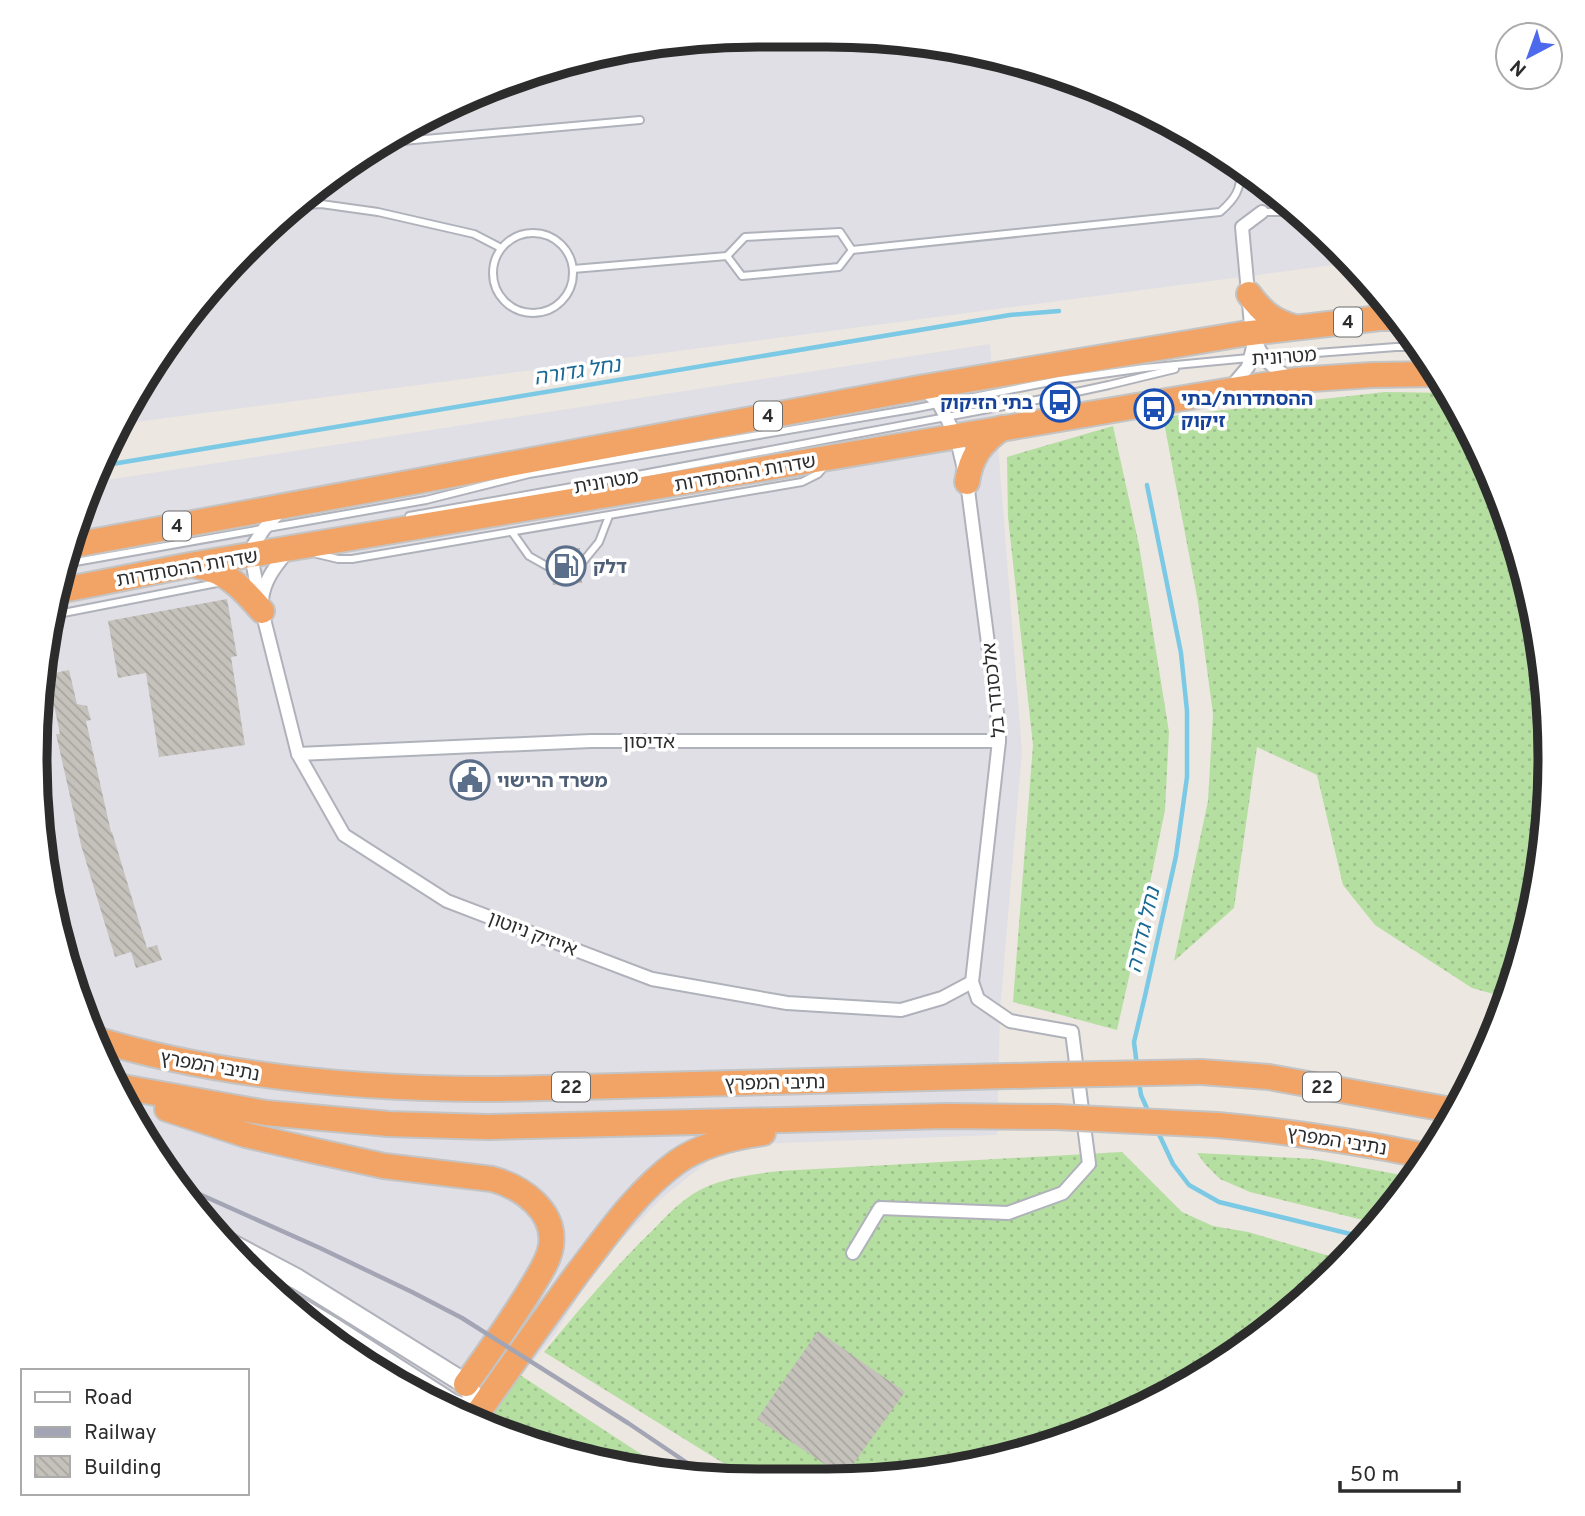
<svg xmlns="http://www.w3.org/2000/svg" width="1585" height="1516" font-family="Overpass,'Noto Sans Hebrew',sans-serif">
  <defs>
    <pattern id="grass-dots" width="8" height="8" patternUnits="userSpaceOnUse" patternTransform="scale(1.75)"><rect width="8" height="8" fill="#b5dea1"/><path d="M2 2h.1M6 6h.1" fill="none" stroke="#9cbf8b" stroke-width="1.8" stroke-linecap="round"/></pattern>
    <pattern id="building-back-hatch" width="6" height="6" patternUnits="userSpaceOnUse" patternTransform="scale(1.75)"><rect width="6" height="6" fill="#c5c1bb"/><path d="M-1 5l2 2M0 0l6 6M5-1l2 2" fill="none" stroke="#a9a6a1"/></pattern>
  </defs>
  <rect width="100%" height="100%" fill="#ece7e0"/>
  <g fill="#e1dfe6">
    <path d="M758,35L921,41L1059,73L1188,132L1303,214L1349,263L120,424L132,396L215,281L318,184L481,90L617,49Z"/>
    <path d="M990,344L1022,751L1000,1011L997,1135L756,1144L711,1159L663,1197L601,1260L555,1334L483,1423L438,1406L318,1331L214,1234L132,1119L73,990L37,806L41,664L74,525L93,482Z"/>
  </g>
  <g fill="url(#grass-dots)">
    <path d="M1385,392L1447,393L1475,438L1525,570L1548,710L1544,852L1512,990L1508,998L1472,988L1375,925L1343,885L1317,775L1257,747L1234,908L1174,961L1208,801L1213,714L1198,602L1163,417Z"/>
    <path d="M1113,426L1139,545L1169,732L1165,810L1146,902L1117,1030L1013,1002L1033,745L1008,517L1007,457Z"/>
    <path d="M1122,1152L1182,1212L1213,1226L1248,1232L1326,1255L1345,1259L1267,1331L1147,1406L1015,1456L875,1479H749L544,1352C580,1309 615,1266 656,1227C670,1212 687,1195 706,1187C730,1177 755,1174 780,1171Z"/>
    <path d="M1197,1153L1315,1159L1412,1177L1379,1224L1250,1192L1220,1179L1205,1164Z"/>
    <path d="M520,1375L670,1473L571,1456L483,1423Z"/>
  </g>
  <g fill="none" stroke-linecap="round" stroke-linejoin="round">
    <g stroke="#7cc9e5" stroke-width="4.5">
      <path d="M100,466L1010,315L1059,311"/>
      <path d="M1137,1066L1134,1042L1145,996L1176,856L1187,777V711L1181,653L1147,485"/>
      <path d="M1139,1082L1141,1095L1149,1113"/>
      <path d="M1157,1130L1173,1164L1189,1185L1219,1202L1367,1238"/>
    </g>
  </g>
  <g fill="url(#building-back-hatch)">
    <path d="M580,548V556L578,559L553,563L551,562L550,551Z"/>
    <path d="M581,570L582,583L553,585L552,575Z"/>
    <path d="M227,599L237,656L231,657L245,745L159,757L146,673L118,678L108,621Z"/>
    <path d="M69,670L77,704L87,706L91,720L86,721L111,832H112L147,948L157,945L162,960L136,968L131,952L115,957L81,845L56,734H60L54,705L40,708L41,676Z"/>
    <path d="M818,1331L905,1392L844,1477L757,1419Z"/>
  </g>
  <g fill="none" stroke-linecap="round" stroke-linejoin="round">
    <g stroke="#b0b2bb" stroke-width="10">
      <g id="lane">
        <path d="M391,142L640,120"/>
        <path d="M294,206L321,204L378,212L474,234L501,248"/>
        <path d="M1262,212H1300"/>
        <circle cx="533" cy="273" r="40"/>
        <path d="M727,256L742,276L839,267L852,250L1220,212C1235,199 1241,190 1241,169"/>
        <path d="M573,269L727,256L745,237L840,232L852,250"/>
        <path d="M1264,357L1396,347H1419"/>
        <path d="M409,516L600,482L1058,396L1109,385L1175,369"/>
        <path d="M512,532L529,556L552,569L581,564L599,542L609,516"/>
        <path d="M317,554L338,559H352L802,482L818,474L825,466"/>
        <path d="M64,564L426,500L529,474L912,409L1060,380L1144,368L1249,358"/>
        <path d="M53,615L222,582"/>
      </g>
    </g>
    <g stroke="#b0b2bb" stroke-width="16">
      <g id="street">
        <path d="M1255,339C1261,358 1274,370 1291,378"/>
        <path d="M1232,386L1248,367L1253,347L1242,227L1262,212"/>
        <path d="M281,510L264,529L254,544L251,556L262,611L298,754L344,835L447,901L652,979L787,1003L901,1010L942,998L972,982"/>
        <path d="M262,600C264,580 275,567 287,552"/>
        <path d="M298,754L591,741H999"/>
        <path d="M853,1253L880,1208L1008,1213L1063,1193L1089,1164L1072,1032L1010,1021L978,999L972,982L999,741V728L967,482L956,436L939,404L929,394L919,388"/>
      </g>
    </g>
    <g stroke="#b0b2bb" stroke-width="23">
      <path id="secondary" d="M216,1236L297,1279L466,1384L474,1397L480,1410L463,1408L452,1404L335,1329L280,1296"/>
    </g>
    <g stroke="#c4c4c4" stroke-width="28">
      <g id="highway">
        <path d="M1249,294C1262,312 1273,321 1294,327"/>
        <path d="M967,482C971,456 981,443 1002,428"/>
        <path d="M69,546L919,388L1242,334L1380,318H1401"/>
        <path d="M197,566C226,570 244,590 262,611"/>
        <path d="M58,591L190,565L1226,391L1296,380L1372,375L1435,374"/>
        <path d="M95,1039C222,1077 355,1089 487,1089C543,1089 600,1086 656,1085C788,1081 920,1078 1052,1075"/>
        <path d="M1201,1072L1269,1077L1457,1111"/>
        <path d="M117,1086L266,1113L389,1124L488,1127L946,1116L1057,1117"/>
        <path d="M167,1109L246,1135L311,1150L384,1166L492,1179C522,1187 556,1211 551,1246C549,1260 540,1273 533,1285C512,1320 489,1352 466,1384"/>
        <path d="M1217,1125C1288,1131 1357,1142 1427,1156"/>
        <path d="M480,1410C512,1364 544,1319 577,1274C607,1235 636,1192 677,1162C701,1145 734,1137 763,1133"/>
      </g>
    </g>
    <use href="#lane" stroke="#fff" stroke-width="6"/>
    <use href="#street" stroke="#fff" stroke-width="12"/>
    <use href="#secondary" stroke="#fff" stroke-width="19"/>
    <use href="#highway" stroke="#f2a366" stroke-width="24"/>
    <path stroke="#a3a5b5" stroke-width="4.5" d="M179,1185L320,1248L412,1292L462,1318L628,1423L711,1479"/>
    <g stroke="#c4c4c4" stroke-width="28" stroke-linecap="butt">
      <g id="highway-bridge">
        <path d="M1052,1075L1201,1072"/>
        <path d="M1057,1117L1217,1125"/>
      </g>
    </g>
    <use href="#highway-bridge" stroke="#f2a366" stroke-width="24"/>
  </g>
  <defs>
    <g id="bus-ring" transform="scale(2.0125)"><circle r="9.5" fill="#fff" stroke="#1a4fb4" stroke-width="1.5"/><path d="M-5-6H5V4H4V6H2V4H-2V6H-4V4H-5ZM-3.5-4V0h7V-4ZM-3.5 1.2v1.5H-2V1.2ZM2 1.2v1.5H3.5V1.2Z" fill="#1a4fb4"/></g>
    <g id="fuel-ring" transform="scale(2.0125)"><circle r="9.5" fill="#fff" stroke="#5c6f8a" stroke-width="1.5"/><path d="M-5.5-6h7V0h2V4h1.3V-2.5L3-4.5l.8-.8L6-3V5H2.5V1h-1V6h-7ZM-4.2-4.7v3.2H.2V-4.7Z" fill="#5c6f8a"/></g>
    <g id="civic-ring" transform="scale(2.0125)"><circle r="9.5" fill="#fff" stroke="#5c6f8a" stroke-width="1.5"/><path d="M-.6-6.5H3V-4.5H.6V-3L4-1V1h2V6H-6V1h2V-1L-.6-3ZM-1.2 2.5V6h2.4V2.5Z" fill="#5c6f8a"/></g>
  </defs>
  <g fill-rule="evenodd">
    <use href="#bus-ring" x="1060" y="402"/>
    <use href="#bus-ring" x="1154" y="409"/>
    <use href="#fuel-ring" x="566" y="566"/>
    <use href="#civic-ring" x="470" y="780"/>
  </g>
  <g text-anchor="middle" stroke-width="7" stroke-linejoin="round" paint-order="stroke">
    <g fill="#fff" stroke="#6b6b6b" stroke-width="2">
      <rect x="1334" y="307.5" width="28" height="29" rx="5"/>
      <rect x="754" y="401.5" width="28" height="29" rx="5"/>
      <rect x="163" y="511.5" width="28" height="29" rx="5"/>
      <rect x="552" y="1072.5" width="38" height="29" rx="5"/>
      <rect x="1303" y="1072.5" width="38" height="29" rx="5"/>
    </g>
    <g font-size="18" font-weight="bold" fill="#2c2c2c">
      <text x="1348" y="328">4</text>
      <text x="768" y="422">4</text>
      <text x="177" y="532">4</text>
      <text x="571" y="1093">22</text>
      <text x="1322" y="1093">22</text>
    </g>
    <g font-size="19" fill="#2c2c2c" stroke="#fff">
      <text transform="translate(1284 356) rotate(-4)" y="7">מטרונית</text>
      <text transform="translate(745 472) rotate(-10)" y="7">שדרות ההסתדרות</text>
      <text transform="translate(606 481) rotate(-10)" y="7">מטרונית</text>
      <text transform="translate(187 567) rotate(-10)" y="7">שדרות ההסתדרות</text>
      <text transform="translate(993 690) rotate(-96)" y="7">אלכסנדר בל</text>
      <text x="649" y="748">אדיסון</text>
      <text transform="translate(533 933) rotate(21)" y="7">אייזיק ניוטון</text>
      <text transform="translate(210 1065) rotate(10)" y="7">נתיבי המפרץ</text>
      <text transform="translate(775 1082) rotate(-1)" y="7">נתיבי המפרץ</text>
      <text transform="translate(1337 1140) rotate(9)" y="7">נתיבי המפרץ</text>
    </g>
    <g font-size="19" font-weight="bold" fill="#164399" stroke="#fff" text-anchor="start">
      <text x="1181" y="405">ההסתדרות/בתי<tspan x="1181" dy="22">זיקוק</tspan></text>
      <text x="1033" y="409" text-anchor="end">בתי הזיקוק</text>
    </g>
    <g font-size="19" font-weight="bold" fill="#4e5e75" stroke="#fff" text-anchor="start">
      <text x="593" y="573">דלק</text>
      <text x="497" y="787">משרד הרישוי</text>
    </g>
    <g font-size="21" font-style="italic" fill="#196994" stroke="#fff">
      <text transform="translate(577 371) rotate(-9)" y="7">נחל גדורה</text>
      <text transform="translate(1143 930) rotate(-77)" y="7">נחל גדורה</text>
    </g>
  </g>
  <path d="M0 0H1585V1516H0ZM758 47H827A711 711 0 0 1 1538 758V758A711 711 0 0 1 827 1469H758A711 711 0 0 1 47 758V758A711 711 0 0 1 758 47Z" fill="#fff" fill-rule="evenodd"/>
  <path fill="none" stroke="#2c2c2c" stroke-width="9" d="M758 47H827A711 711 0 0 1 1538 758V758A711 711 0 0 1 827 1469H758A711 711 0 0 1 47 758V758A711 711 0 0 1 758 47Z"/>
  <rect x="21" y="1369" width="228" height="126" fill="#ffffff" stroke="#ababab" stroke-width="2"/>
  <rect x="35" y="1392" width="35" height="10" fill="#ffffff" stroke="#ababab" stroke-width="2"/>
  <text x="84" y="1404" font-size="21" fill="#2c2c2c">Road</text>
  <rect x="35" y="1427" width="35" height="10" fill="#a3a5b5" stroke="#ababab" stroke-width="2"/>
  <text x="84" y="1439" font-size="21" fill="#2c2c2c">Railway</text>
  <rect x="35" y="1456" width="35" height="21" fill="url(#building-back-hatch)" stroke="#ababab" stroke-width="2"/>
  <text x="84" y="1474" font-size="21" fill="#2c2c2c">Building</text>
  <g transform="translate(1529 56) rotate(221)"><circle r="33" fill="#ffffff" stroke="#ababab" stroke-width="2"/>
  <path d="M0-5L12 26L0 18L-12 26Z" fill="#4d6aec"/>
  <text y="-10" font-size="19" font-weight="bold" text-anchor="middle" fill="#2c2c2c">N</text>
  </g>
  <path d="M1340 1481v10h119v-10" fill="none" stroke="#2c2c2c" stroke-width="3.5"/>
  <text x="1350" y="1481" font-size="21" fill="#2c2c2c" stroke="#ffffff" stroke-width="5" paint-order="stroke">50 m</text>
</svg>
